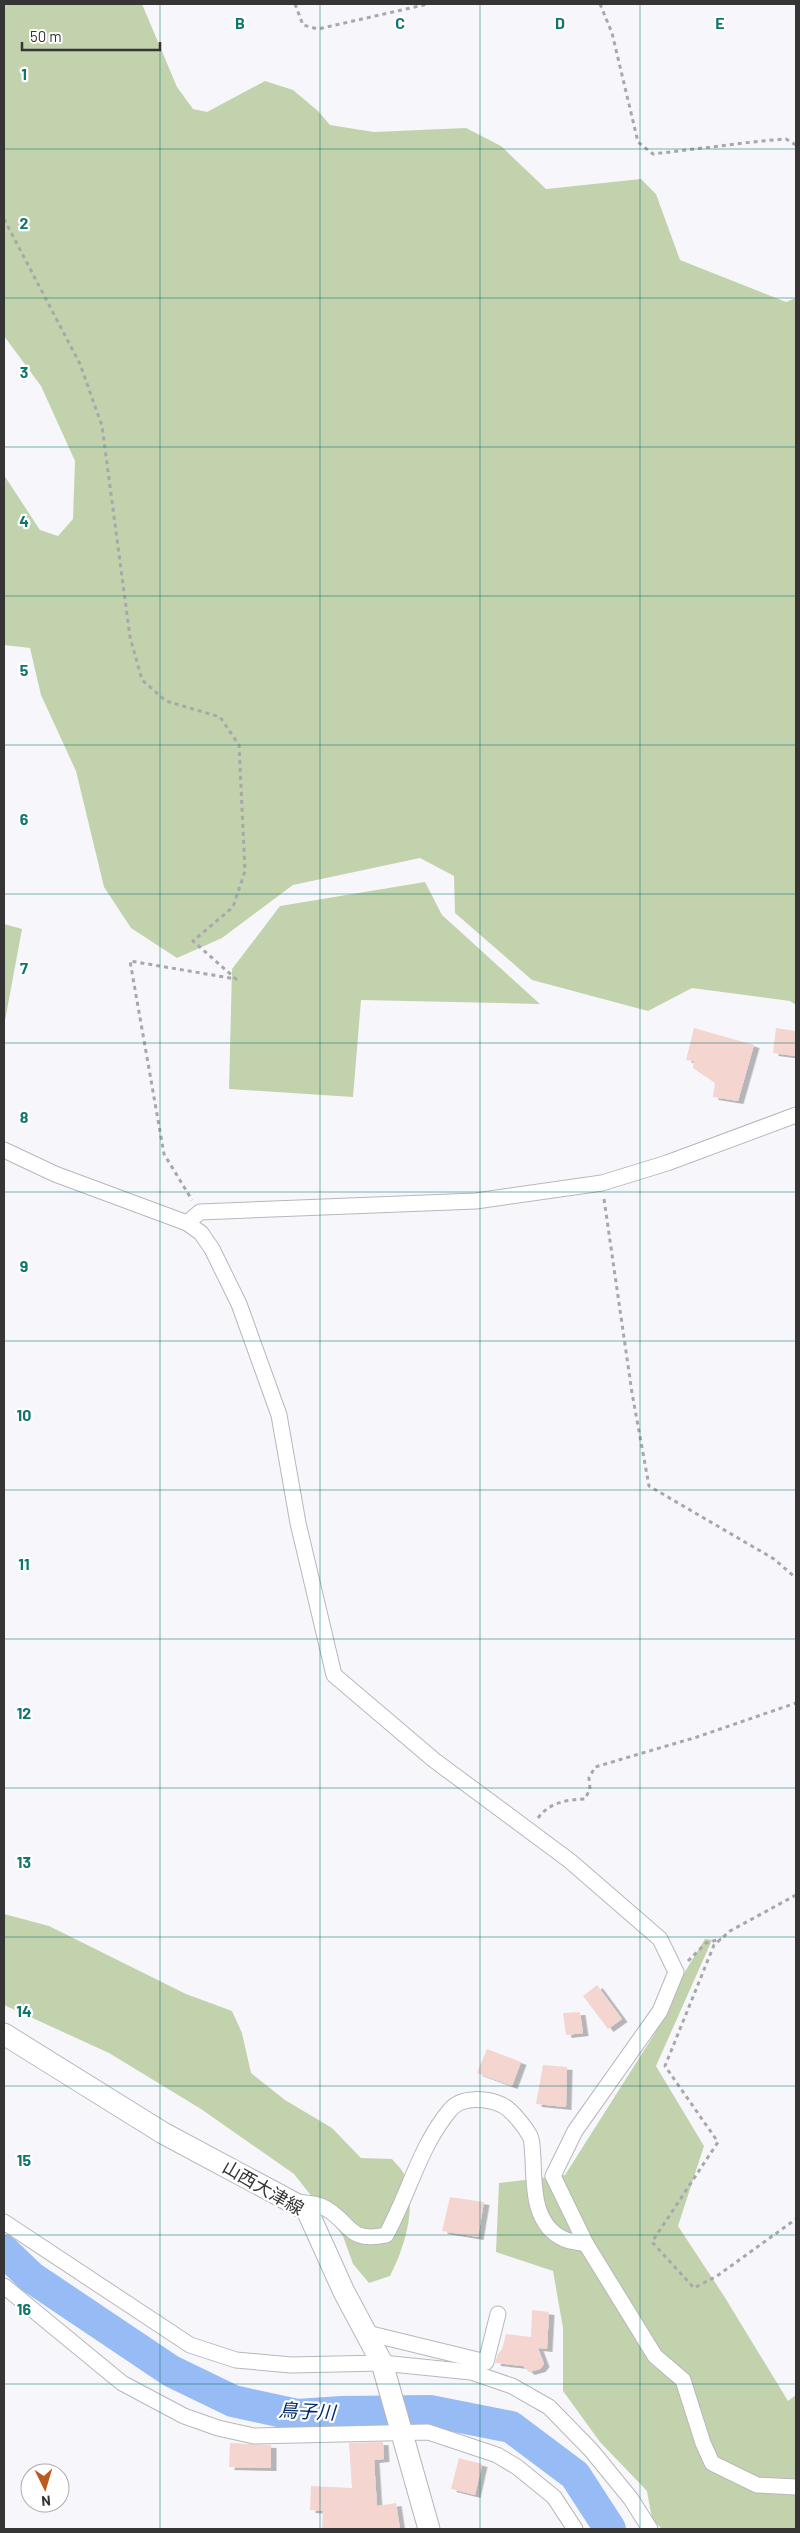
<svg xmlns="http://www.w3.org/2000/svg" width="800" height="2533" font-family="Barlow,'Noto Sans JP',sans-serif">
  <defs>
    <filter id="shadow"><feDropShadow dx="5.5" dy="3" stdDeviation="0" flood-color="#0004"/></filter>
  </defs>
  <rect width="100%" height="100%" fill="#f7f7fb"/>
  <g fill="#c2d2ac">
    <path d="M4,4H142L177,87L193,109L207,112L265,81L293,90L318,111L330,125L374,132L466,128L501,146L546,189L641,179L656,194L680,260L786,302L796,298V1005L790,1001L692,988L648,1011L532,980L455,913L454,876L420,858L293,885L222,938L177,958L131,928L104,887L76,771L41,695L30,648L4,645V475L40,530L58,536L73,519L75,461L41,386L4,336Z"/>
    <path d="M425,882L442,915L540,1004L361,1000L353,1097L229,1089L232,969L280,906Z"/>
    <path d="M4,924L22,929L4,1026Z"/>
    <path d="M4,1914L49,1926L186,1994L232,2011L242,2033L251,2073L285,2100L332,2128L361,2158L392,2159C396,2164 402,2169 404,2174C418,2205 405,2247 390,2276L369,2283L353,2264L343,2236L294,2174L201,2109L109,2053L4,2005Z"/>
    <path d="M705,1939L712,1940L656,2066L704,2146L678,2226L724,2296L788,2401L796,2395V2529H662L652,2519L647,2491L600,2442L563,2391V2328L553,2271L496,2252L499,2183L565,2175L655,2033L673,1991Z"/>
  </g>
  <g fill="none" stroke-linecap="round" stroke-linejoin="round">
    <path stroke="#97bcf5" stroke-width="5.5" d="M602,2529L605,2522"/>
    <path stroke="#97bcf5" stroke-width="32" d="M4,2251L31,2277L171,2371L233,2401L297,2415L342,2412L430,2411L511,2427L575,2475L610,2529"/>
  </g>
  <g fill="#f5d5cf" filter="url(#shadow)">
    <path d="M694,1028L754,1045L738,1101L713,1097L715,1083L693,1068L694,1061L686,1060Z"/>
    <path d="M776,1028L796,1031V1056L773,1053Z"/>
    <path d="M597,1985L622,2019L608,2029L583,1996Z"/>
    <path d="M580,2012L583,2033L566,2035L563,2013Z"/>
    <path d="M487,2049L521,2062L512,2086L477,2073Z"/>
    <path d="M543,2065L567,2067L566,2107L536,2104Z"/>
    <path d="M450,2197L484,2202L478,2237L442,2231Z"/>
    <path d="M532,2310L549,2312L547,2349L538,2348L544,2364L540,2369L529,2372L523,2366L495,2363L498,2354L502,2349L506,2334L531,2337Z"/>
    <path d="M383,2442L384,2459L374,2460L377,2506L396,2503L400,2529H322L323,2511L310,2510L311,2486L352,2488L349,2443Z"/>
    <path d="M230,2443L271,2445V2468L229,2467Z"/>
    <path d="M459,2458L482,2464L475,2495L451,2489Z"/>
  </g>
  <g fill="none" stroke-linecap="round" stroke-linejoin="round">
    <g stroke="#b8b7bb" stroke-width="17">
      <g id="minor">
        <path d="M4,1150L55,1174L187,1223L201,1233L212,1249L239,1304L279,1415L298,1523L334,1675L434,1760L570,1861L660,1939L676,1972L660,2011L575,2131L553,2176L586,2244L655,2356L683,2380L703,2443L712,2463L757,2485L796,2487"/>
        <path d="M187,1223L200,1212L476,1201L602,1183L667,1163L796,1115"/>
        <path d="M297,2202C304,2203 314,2203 321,2206C351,2219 345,2244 386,2235C409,2194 419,2147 450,2110C461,2096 487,2098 502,2105C512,2110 525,2127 530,2136C533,2142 532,2152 533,2158C534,2187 533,2225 564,2239C570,2242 579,2242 586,2244"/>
        <path d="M4,2222L190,2345L236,2360L291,2365L382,2363L471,2372L512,2386L549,2407L591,2450L631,2499L650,2529"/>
        <path d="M4,2286L122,2383L184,2416L218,2428L254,2436L428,2432L497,2455L517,2467L554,2497L575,2529"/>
        <path d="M367,2333L486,2362L498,2314"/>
      </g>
    </g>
    <g stroke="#b8b7bb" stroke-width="23">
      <path id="secondary" d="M4,2034L163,2133L307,2210L344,2292L382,2363L429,2529"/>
    </g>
    <g stroke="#a8a8ab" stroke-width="3" stroke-dasharray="4 4" stroke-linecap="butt">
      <path d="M295,4L303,25L318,29L428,4"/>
      <path d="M600,4L612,33L638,142L653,154L761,141L786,139L796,145"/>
      <path d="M4,219L80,364L102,426L130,637L142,680L166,701L220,717L239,745L245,871L233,907L193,941L236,979L130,961L164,1154L192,1200"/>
      <path d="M604,1199L632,1393L649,1486L774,1559L796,1578"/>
      <path d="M538,1818C550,1802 566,1800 585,1799L590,1789L589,1778L595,1767L697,1737L796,1703"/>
      <path d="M796,1895L730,1931L714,1945L665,2066L718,2142L652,2242L694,2288L717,2276L796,2219"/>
      <path d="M688,1961L706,1943L721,1939"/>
    </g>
    <use href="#minor" stroke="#fff" stroke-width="15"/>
    <use href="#secondary" stroke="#fff" stroke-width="21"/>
  </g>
  <path fill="none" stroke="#0f766e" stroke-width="1" stroke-opacity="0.55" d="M160,4V2529M320,4V2529M480,4V2529M640,4V2529M4,149H796M4,298H796M4,447H796M4,596H796M4,745H796M4,894H796M4,1043H796M4,1192H796M4,1341H796M4,1490H796M4,1639H796M4,1788H796M4,1937H796M4,2086H796M4,2235H796M4,2384H796"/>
  <g text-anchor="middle" stroke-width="4.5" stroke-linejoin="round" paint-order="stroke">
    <g font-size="18" fill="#353536" stroke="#fff">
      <text transform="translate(263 2188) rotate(30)" y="6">山西大津線</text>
    </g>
    <g font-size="19" font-style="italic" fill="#002b6b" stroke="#fff">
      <text transform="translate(307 2411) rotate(3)" y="7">鳥子川</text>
    </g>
  </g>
  <g font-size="16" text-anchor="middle" font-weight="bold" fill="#0f766e" stroke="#fff" stroke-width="4.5" stroke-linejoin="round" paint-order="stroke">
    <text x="240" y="29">B</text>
    <text x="400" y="29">C</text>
    <text x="560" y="29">D</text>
    <text x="720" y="29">E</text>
    <text x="24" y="80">1</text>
    <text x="24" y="229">2</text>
    <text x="24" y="378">3</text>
    <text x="24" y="527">4</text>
    <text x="24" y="676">5</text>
    <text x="24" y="825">6</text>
    <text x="24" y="974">7</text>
    <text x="24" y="1123">8</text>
    <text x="24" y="1272">9</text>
    <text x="24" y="1421">10</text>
    <text x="24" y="1570">11</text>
    <text x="24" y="1719">12</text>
    <text x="24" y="1868">13</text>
    <text x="24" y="2017">14</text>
    <text x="24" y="2166">15</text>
    <text x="24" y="2315">16</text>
  </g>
  <rect width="800" height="2533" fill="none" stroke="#353536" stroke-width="10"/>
  <g transform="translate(45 2488) rotate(175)"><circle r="24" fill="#ffffff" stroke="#aeaeaf"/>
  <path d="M0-4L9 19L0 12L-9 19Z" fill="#bb591f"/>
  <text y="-8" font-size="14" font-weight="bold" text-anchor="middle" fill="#353536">N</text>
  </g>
  <path d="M22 42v8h138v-8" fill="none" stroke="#353536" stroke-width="2.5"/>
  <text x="30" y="42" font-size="15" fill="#353536" stroke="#ffffff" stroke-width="4" paint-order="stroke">50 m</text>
</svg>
